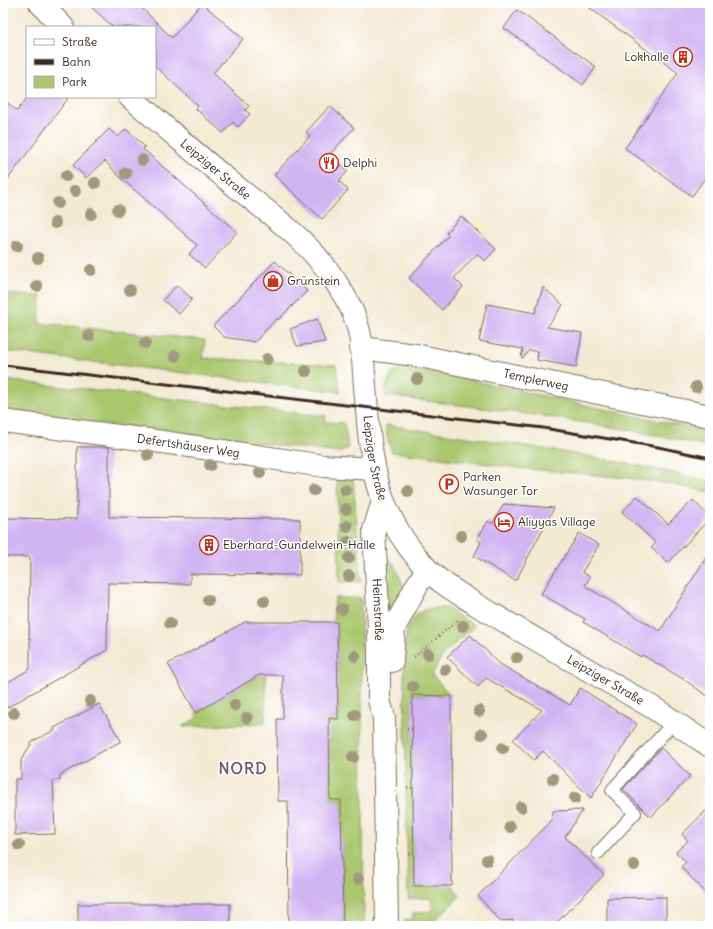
<svg xmlns="http://www.w3.org/2000/svg" width="713" height="929" font-family="Delius,sans-serif">
  <rect width="100%" height="100%" fill="#fff"/>
  <filter id="ink" filterUnits="userSpaceOnUse"><feTurbulence type="fractalNoise" baseFrequency=".025" numOctaves="2"/><feDisplacementMap in="SourceGraphic" scale="8" xChannelSelector="R" yChannelSelector="G"/><feConvolveMatrix kernelMatrix="1 2 1 2 8 2 1 2 1" color-interpolation-filters="sRGB"/></filter>
  <filter id="wash" filterUnits="userSpaceOnUse"><feTurbulence type="fractalNoise" baseFrequency=".012" numOctaves="4" result="noise"/><feDisplacementMap in="SourceGraphic" scale="16" xChannelSelector="R" yChannelSelector="G"/><feGaussianBlur stdDeviation="0.9" result="paint"/><feColorMatrix in="noise" values="0 0 0 0 0 0 0 0 0 0 0 0 0 0 0 0 0 1.4 0 .05"/><feComposite in="paint" operator="in"/></filter>
  <g filter="url(#wash)">
    <rect width="100%" height="100%" fill="#f2ead3"/>
    <g fill="#aac76e" stroke="#727846">
      <path d="M3,294L41,296L39,323L205,340L203,358L336,365L340,392L3,351Z"/>
      <path d="M410,367L710,432V447C603,422 494,409 385,396C388,378 389,369 410,367Z"/>
      <path d="M3,380L326,416L325,422L344,423L348,448L341,452H332L3,412Z"/>
      <path d="M386,425C494,441 603,456 710,481V492L670,484L628,478L528,469L392,452L387,438Z"/>
      <path d="M337,475L353,477L361,582H339Z"/>
      <path d="M385,553L396,567L404,588L399,603L384,620Z"/>
      <path d="M335,598H361L364,926H343L341,800H330L329,718H338L337,623L333,622Z"/>
      <path d="M441,608L448,609L475,626L443,654L432,675L451,696L413,695L414,886L452,885L460,896L429,926H405V920L413,919V913L432,911L431,898L408,899L404,672C405,651 401,616 428,609C432,608 437,608 441,608Z"/>
      <path d="M259,675H266L265,723L182,727L197,718L196,713Z"/>
    </g>
    <g id="blocks">
      <g fill="#d1b4f2">
        <path d="M87,3H137L172,38L202,3L243,39L213,73L249,106L245,110L250,114L238,127L233,122L223,133L196,109L198,106L155,66V27H113Z"/>
        <path d="M583,3H710V171L692,196L625,148L678,73Z"/>
        <path d="M517,10L596,67L583,85L504,28Z"/>
        <path d="M28,97H69L3,186V99L17,111Z"/>
        <path d="M330,106L354,128L330,154L348,171L339,181L348,190L322,219L274,175L310,136L306,132Z"/>
        <path d="M109,129L118,137L126,129L145,147L143,149L237,232L205,268L189,254L197,245L121,178L105,161L86,178L73,165Z"/>
        <path d="M461,216L496,249L485,261L477,254L454,278L463,287L442,310L409,278L449,235L446,233Z"/>
        <path d="M275,261L307,291L278,320L277,318L255,342L224,337L213,326Z"/>
        <path d="M177,285L192,299L179,314L163,300Z"/>
        <path d="M543,287L563,305L547,327L582,333L576,367L537,360L538,352L529,350L523,358L521,357L523,349L479,341L487,304L535,313Z"/>
        <path d="M317,319L325,342L297,346L290,329Z"/>
        <path d="M77,447H109V517L300,519V575L190,574V584L108,583L107,650L3,710V685L30,669V638L29,639L30,557H3V518L77,519Z"/>
        <path d="M637,496L668,524L693,500L710,518L668,563L651,548L656,543L622,512Z"/>
        <path d="M504,504L554,508L516,580H514L474,556L481,542L477,539L488,521L492,524Z"/>
        <path d="M579,533L599,545L582,572L590,577L585,586L660,631L710,551V698L685,680L642,655L641,657L613,640L583,622L585,619L541,594Z"/>
        <path d="M245,622H337L338,719L329,718L330,800H341L343,926H289L288,801H278L277,719H283V675H259L196,713L168,664Z"/>
        <path d="M470,635L500,664L570,705L580,688L637,724L591,798L543,751L534,760L513,740L542,710L486,678L478,687L447,657Z"/>
        <path d="M412,695L451,696L452,886H414Z"/>
        <path d="M99,704L121,741L60,775V780H53L55,834L15,835V779H21V760L33,741L55,730L54,728Z"/>
        <path d="M661,748L690,776L651,817L623,789Z"/>
        <path d="M710,807V897L681,867L686,862L676,852L688,841L682,834Z"/>
        <path d="M583,810L565,837L604,875L553,926H513V920L500,921L478,896L552,820L553,811Z"/>
        <path d="M666,897V926H607V898Z"/>
        <rect x="78" y="904" width="152" height="22"/>
      </g>
    </g>
  </g>
  <g filter="url(#ink)">
    <use href="#blocks" fill-opacity="0" stroke="#7b6d5d" stroke-width="1"/>
    <g fill="none" stroke-linecap="round" stroke-linejoin="round">
      <g stroke="#7b6d5d" stroke-width="14">
        <path id="lane" d="M598,853L635,813L612,790L674,722"/>
      </g>
      <g stroke="#7b6d5d" stroke-width="24">
        <g id="street">
          <path id="s1" d="M361,348L415,355L710,416"/>
          <path id="s2" d="M3,421L149,440L324,466L374,469"/>
          <path id="s3" d="M383,501L374,530L379,628V700L384,718L387,926"/>
          <path d="M392,661L394,628L417,585L427,570"/>
        </g>
      </g>
      <g stroke="#7b6d5d" stroke-width="24">
        <g id="secondary">
          <path d="M40,3L63,27"/>
          <path id="s4" d="M130,97C163,125 196,154 229,181C272,216 314,243 342,292C347,300 352,309 355,318C363,339 363,363 365,386C371,460 373,511 427,569C440,583 460,594 477,605L655,709L710,746"/>
        </g>
      </g>
      <g stroke="#7b6d5d" stroke-width="2.5" stroke-dasharray="1 3" stroke-linecap="butt">
        <path d="M414,657L459,619"/>
        <path d="M407,729H413"/>
        <path d="M407,788H414"/>
        <path d="M409,853H414"/>
      </g>
      <use href="#lane" stroke="#fff" stroke-width="12"/>
      <use href="#street" stroke="#fff" stroke-width="22"/>
      <use href="#secondary" stroke="#fff" stroke-width="22"/>
      <path stroke="#3b2a1e" stroke-width="3" d="M3,365L543,428L658,447L710,458"/>
    </g>
    <g fill="#a09a7d">
      <circle cx="142" cy="160" r="6"/>
      <circle cx="126" cy="173" r="6"/>
      <circle cx="66" cy="176" r="6"/>
      <circle cx="95" cy="183" r="6"/>
      <circle cx="75" cy="191" r="6"/>
      <circle cx="58" cy="203" r="6"/>
      <circle cx="118" cy="210" r="6"/>
      <circle cx="91" cy="214" r="6"/>
      <circle cx="55" cy="223" r="6"/>
      <circle cx="17" cy="246" r="6"/>
      <circle cx="38" cy="258" r="6"/>
      <circle cx="91" cy="270" r="6"/>
      <circle cx="37" cy="286" r="6"/>
      <circle cx="130" cy="290" r="6"/>
      <circle cx="89" cy="336" r="6"/>
      <circle cx="145" cy="343" r="6"/>
      <circle cx="175" cy="356" r="6"/>
      <circle cx="267" cy="359" r="6"/>
      <circle cx="306" cy="371" r="6"/>
      <circle cx="417" cy="379" r="6"/>
      <circle cx="696" cy="387" r="6"/>
      <circle cx="148" cy="455" r="6"/>
      <circle cx="210" cy="465" r="6"/>
      <circle cx="260" cy="473" r="6"/>
      <circle cx="314" cy="490" r="6"/>
      <circle cx="345" cy="490" r="6"/>
      <circle cx="408" cy="491" r="6"/>
      <circle cx="346" cy="509" r="6"/>
      <circle cx="347" cy="526" r="6"/>
      <circle cx="461" cy="536" r="6"/>
      <circle cx="348" cy="542" r="6"/>
      <circle cx="349" cy="558" r="6"/>
      <circle cx="349" cy="576" r="6"/>
      <circle cx="208" cy="600" r="6"/>
      <circle cx="264" cy="601" r="6"/>
      <circle cx="342" cy="609" r="6"/>
      <circle cx="170" cy="623" r="6"/>
      <circle cx="463" cy="626" r="6"/>
      <circle cx="428" cy="654" r="6"/>
      <circle cx="355" cy="656" r="6"/>
      <circle cx="517" cy="658" r="6"/>
      <circle cx="445" cy="670" r="6"/>
      <circle cx="413" cy="687" r="6"/>
      <circle cx="90" cy="701" r="6"/>
      <circle cx="235" cy="705" r="6"/>
      <circle cx="479" cy="711" r="6"/>
      <circle cx="14" cy="713" r="6"/>
      <circle cx="355" cy="715" r="6"/>
      <circle cx="247" cy="718" r="6"/>
      <circle cx="482" cy="734" r="6"/>
      <circle cx="503" cy="748" r="6"/>
      <circle cx="353" cy="757" r="6"/>
      <circle cx="553" cy="779" r="6"/>
      <circle cx="575" cy="798" r="6"/>
      <circle cx="521" cy="807" r="6"/>
      <circle cx="510" cy="827" r="6"/>
      <circle cx="19" cy="845" r="6"/>
      <circle cx="487" cy="860" r="6"/>
      <circle cx="634" cy="865" r="6"/>
      <circle cx="358" cy="879" r="6"/>
    </g>
  </g>
  <defs>
    <g id="building-ring" transform="scale(1)"><circle r="9.5" fill="#fff" stroke="#c8321e" stroke-width="1.5"/><path d="M-4-6H4V6H1V3H-1V6H-4ZM-2.5-4.3h1.7v1.8h-1.7ZM.8-4.3h1.7v1.8H.8ZM-2.5-1h1.7V.8h-1.7ZM.8-1h1.7V.8H.8Z" fill="#c8321e"/></g>
    <g id="restaurant-ring" transform="scale(1)"><circle r="9.5" fill="#fff" stroke="#c8321e" stroke-width="1.5"/><path d="M-5-6h1v4h1v-4h1v4h1v-4h1v5L-1.5 .5V6h-2V.5L-5-1ZM5-6V6H3V1.5H1.5Q1.5-4 5-6Z" fill="#c8321e"/></g>
    <g id="shop-ring" transform="scale(1)"><circle r="9.5" fill="#fff" stroke="#c8321e" stroke-width="1.5"/><path d="M-5-2.5h2.3a2.7 3.5 0 0 1 5.4 0H5L5.5 6h-11ZM-1.5-2.5h3a1.5 2.3 0 0 0-3 0Z" fill="#c8321e"/></g>
    <g id="parking-ring" transform="scale(1)"><circle r="9.5" fill="#fff" stroke="#c8321e" stroke-width="1.5"/><path d="M-3.5-5.5H1a3.5 3.5 0 0 1 0 7H-1V5.5H-3.5ZM-1-3.4V-.6H.8a1.4 1.4 0 0 0 0-2.8Z" fill="#c8321e"/></g>
    <g id="hotel-ring" transform="scale(1)"><circle r="9.5" fill="#fff" stroke="#c8321e" stroke-width="1.5"/><path d="M-6-4.5h1.5V1H6V5H4.5V3h-9V5H-6ZM-4 0a1.8 1.8 0 1 1 3.6 0ZM.5 0V-2.5h3Q6-2.5 6 0Z" fill="#c8321e"/></g>
  </defs>
  <g fill-rule="evenodd">
    <use href="#building-ring" x="683" y="57"/>
    <use href="#restaurant-ring" x="329" y="163"/>
    <use href="#shop-ring" x="273" y="281"/>
    <use href="#parking-ring" x="449" y="484"/>
    <use href="#hotel-ring" x="504" y="522"/>
    <use href="#building-ring" x="209" y="545"/>
  </g>
  <g text-anchor="middle" stroke-width="3" stroke-linejoin="round" paint-order="stroke">
    <g font-size="12" fill="#3b2a1e" stroke="#fff" text-anchor="start">
      <text x="669" y="61" text-anchor="end">Lokhalle</text>
      <text x="343" y="167">Delphi</text>
      <text x="287" y="285">Grünstein</text>
      <text x="463" y="481">Parken<tspan x="463" dy="14">Wasunger Tor</tspan></text>
      <text x="518" y="526">Aliyyas Village</text>
      <text x="223" y="549">Eberhard-Gundelwein-Halle</text>
    </g>
    <g font-size="12" fill="#3b2a1e" stroke="#fff">
      <text dy="4" stroke="none"><textPath href="#s4" startOffset="112">Leipziger Straße</textPath></text>
      <text dy="4" stroke="none"><textPath href="#s1" startOffset="178">Templerweg</textPath></text>
      <text dy="4" stroke="none"><textPath href="#s2" startOffset="187">Defertshäuser Weg</textPath></text>
      <text dy="4" stroke="none"><textPath href="#s4" startOffset="460">Leipziger Straße</textPath></text>
      <text dy="4" stroke="none"><textPath href="#s3" startOffset="110">Heimstraße</textPath></text>
      <text dy="4" stroke="none"><textPath href="#s4" startOffset="796">Leipziger Straße</textPath></text>
    </g>
    <g font-size="16" font-weight="bold" letter-spacing="1" fill="#705a68" stroke="#fff">
      <text x="243" y="774">NORD</text>
    </g>
  </g>
  <rect width="713" height="929" fill="none" stroke="#fff" stroke-width="16"/>
  <rect x="26" y="26" width="130" height="72" fill="#ffffff" stroke="#b1aaa5"/>
  <rect x="34" y="39" width="20" height="6" fill="#ffffff" stroke="#b1aaa5"/>
  <text x="62" y="46" font-size="12" fill="#3b2a1e">Straße</text>
  <rect x="34" y="59" width="20" height="6" fill="#3b2a1e" stroke="#b1aaa5"/>
  <text x="62" y="66" font-size="12" fill="#3b2a1e">Bahn</text>
  <rect x="34" y="76" width="20" height="12" fill="#aac76e" stroke="#b1aaa5"/>
  <text x="62" y="86" font-size="12" fill="#3b2a1e">Park</text>
</svg>
